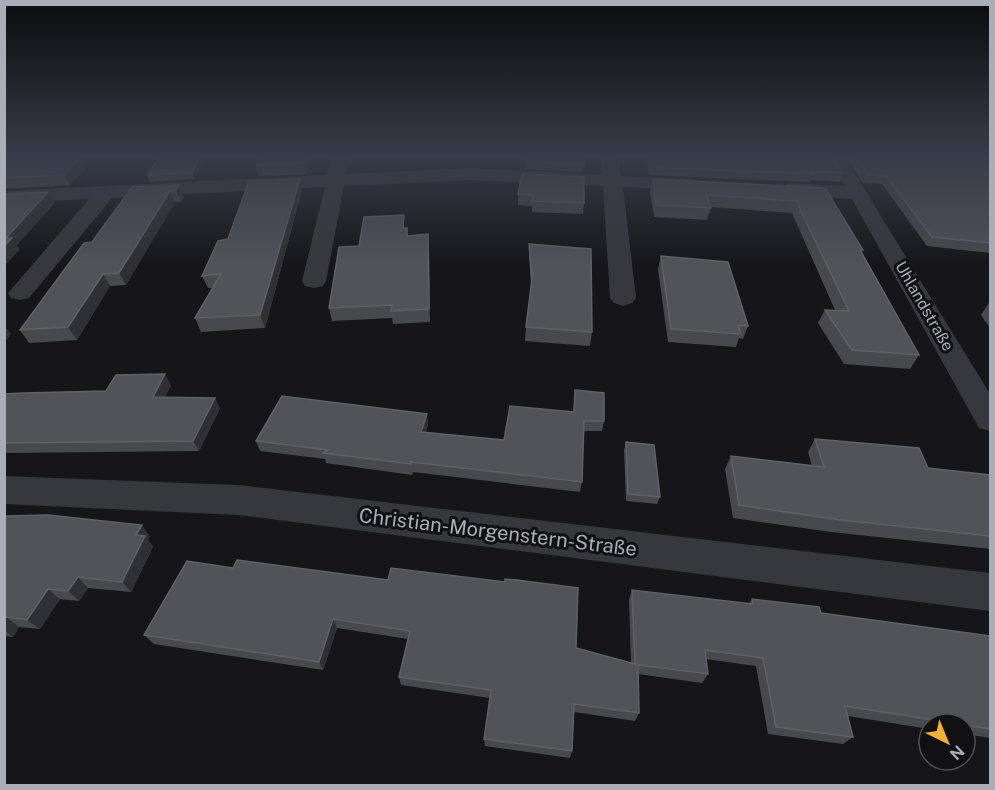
<svg xmlns="http://www.w3.org/2000/svg" width="995" height="790" font-family="'Public Sans',sans-serif">
  <rect width="100%" height="100%" fill="#161618"/>
  <g fill="none" stroke-linecap="round" stroke-linejoin="round">
    <g fill="#37383d" fill-rule="evenodd">
      <path d="M332,156H350L346,174L470,168L602,175L601,156H619L621,176L692,179L702,185L692,191L623,187L636,298L632,303L623,306L614,303L610,298L603,186L470,180L344,186L326,281L323,286L314,288L305,286L302,281L325,187L112,198L29,298L20,300L11,298L8,293L89,199L4,203V191L327,175Z"/>
      <path d="M826,156H844L990,394V431L979,428L852,199L788,195L778,189L788,183L845,186Z"/>
      <path d="M4,476L238,485L990,573V611L238,515L4,504Z"/>
    </g>
  </g>
  <g fill="#47494d">
    <path d="M81,156L87,167L70,185L4,189V159Z"/>
    <path d="M206,156L194,179L149,182L147,175Z"/>
    <path d="M310,156L306,174L259,176L256,166Z"/>
    <path d="M646,156H832L843,173L840,182L810,180V182L649,175Z"/>
    <path d="M845,156H990V253L927,246L882,184L863,183Z"/>
    <path d="M525,162L584,165L583,172L525,169Z"/>
    <path d="M522,174L584,203L583,214L532,212V206L518,205V194Z"/>
    <path d="M653,179L825,188L863,250L862,252L919,355L910,369L844,364L818,323L825,310H835L792,213L711,207L707,220L654,217L650,191Z"/>
    <path d="M179,185L184,197L181,202H175L126,285L110,286L77,340L29,343L20,330L92,242Z"/>
    <path d="M302,190L265,328L201,332L195,318L213,288H208L202,276L228,239Z"/>
    <path d="M405,228L408,236L428,234L429,246L430,322L393,324L392,318L332,321L329,308L359,246Z"/>
    <path d="M529,244L592,332L590,346L525,341L526,327L531,287L529,257Z"/>
    <path d="M661,256L748,326L743,339L739,338L736,347L668,342L658,269Z"/>
    <path d="M989,303H990V328L981,315Z"/>
    <path d="M171,385L165,397L220,408L199,451L4,453V394L106,391Z"/>
    <path d="M575,390L604,421L602,431H584L582,482L580,492L413,472L412,475L326,463L325,459L260,451L256,441L428,424L426,432L504,440L573,412Z"/>
    <path d="M815,439L928,468L990,475V549L831,532L733,518L725,469L731,456L812,466L808,452Z"/>
    <path d="M626,442L660,497L657,504L626,501L624,450Z"/>
    <path d="M4,516L150,536L148,540L153,547L131,592L88,588L79,601L60,599L40,629L19,627L13,637L4,636Z"/>
    <path d="M187,561L576,648L631,663L629,600L632,590L749,604L752,599L821,613L990,636V738L965,734V724H929V729L848,716L853,737L843,744L768,734L756,666L706,659L708,674L702,683L638,674L639,713L635,721L574,712L572,751L570,758L485,746L484,739L490,698L401,685L399,677L408,639L337,628L323,670L154,644L144,635Z"/>
  </g>
  <g fill="#2f3033">
    <path d="M81,156L87,167L70,185L64,175Z"/>
    <path d="M200,156H206L194,179L192,173Z"/>
    <path d="M306,156H310L306,174L304,163Z"/>
    <path d="M300,179L302,190L265,328L260,315Z"/>
    <path d="M179,185L184,197L181,202L176,190Z"/>
    <path d="M170,191L175,202L126,285L119,273Z"/>
    <path d="M48,192L55,203L17,245L20,249L4,267V246L6,238Z"/>
    <path d="M428,234L429,246L430,322L429,309Z"/>
    <path d="M103,274L110,286L77,340L68,327Z"/>
    <path d="M4,325L11,334L4,343Z"/>
    <path d="M165,374L171,385L160,408L153,397Z"/>
    <path d="M215,398L220,408L199,451L193,441Z"/>
    <path d="M427,414L428,424L423,442L421,432Z"/>
    <path d="M142,525L150,536L148,540L153,547L131,592L122,582L136,535Z"/>
    <path d="M78,577L88,588L79,601L68,591Z"/>
    <path d="M48,589L60,599L40,629L27,620Z"/>
    <path d="M6,617L19,627L13,637L4,630V619Z"/>
    <path d="M333,619L337,628L323,670L319,662Z"/>
  </g>
  <g fill="#525359" stroke="#5f6168" stroke-width="1.5">
    <path d="M81,156L64,175L4,178V159Z"/>
    <path d="M160,156H200L192,173L147,175Z"/>
    <path d="M260,156H306L304,163L256,166Z"/>
    <path d="M526,156H584V165L525,162Z"/>
    <path d="M649,156H832L843,173L812,172L813,174L650,167Z"/>
    <path d="M854,156H990V243L932,237L886,176L867,175Z"/>
    <path d="M522,174L584,177V203L532,201L533,195L518,194Z"/>
    <path d="M300,179L260,315L195,318L221,274L202,276L218,241L228,239L249,181Z"/>
    <path d="M653,179L825,188L863,250H860L919,355L852,350L825,310L849,311L796,201L707,195L711,208L656,205Z"/>
    <path d="M179,185L176,190L170,191L119,273L103,274L68,327L20,330L84,243L92,242L132,187Z"/>
    <path d="M48,192L6,238H12L4,246V194Z"/>
    <path d="M404,215L403,228H407V236L428,234L429,309L391,311L392,305L329,308L339,247L359,246L364,217Z"/>
    <path d="M529,244L591,249L592,332L526,327L532,279Z"/>
    <path d="M661,256L728,262L748,326L738,325L741,334L671,329Z"/>
    <path d="M165,374L153,397L215,398L193,441L4,443V394L23,393L106,391L116,375Z"/>
    <path d="M575,390L604,393V421H584L582,482L411,462V464L323,453L328,450L256,441L282,396L427,414L421,432L504,440L510,406L574,412Z"/>
    <path d="M815,439L919,448L928,468L990,475V536L840,520L739,505L731,456L824,467Z"/>
    <path d="M626,442L654,445L660,497L628,494Z"/>
    <path d="M48,515L142,525L136,535L145,536L122,582L78,577L68,591L48,589L27,620L6,617L4,619V516Z"/>
    <path d="M237,560L388,580L391,568L505,582V579L517,580L578,588L576,648L635,664L632,590L753,604L752,599L819,607L821,613L990,636V729L845,706L853,737L776,727L763,658L705,650L708,674L638,665L639,713L574,704L572,751L484,739L491,690L399,677L410,631L333,619L319,662L144,635L187,561L233,568Z"/>
  </g>
  <linearGradient id="sky" x2="0" y2="1"><stop stop-color="#0c0c0d"/><stop offset="0.59" stop-color="#363c48"/><stop offset="1" stop-color="#363c48" stop-opacity="0"/></linearGradient>
  <rect width="995" height="266" fill="url(#sky)"/>
  <g text-anchor="middle" stroke-width="6" stroke-linejoin="round" paint-order="stroke">
    <g font-size="16" fill="#a8adb8" stroke="#111113">
      <text transform="translate(925 306) rotate(60)" y="6">Uhlandstraße</text>
    </g>
    <g font-size="20" fill="#a8adb8" stroke="#111113">
      <text transform="translate(498 532) rotate(7)" y="7">Christian-Morgenstern-Straße</text>
    </g>
  </g>
  <rect width="995" height="790" fill="none" stroke="#a8adb8" stroke-width="12"/>
  <g transform="translate(947 742) rotate(137)"><circle r="28" fill="#111113" stroke="#4d4f55" stroke-width="1.5"/>
  <path d="M0-4.5L10 22L0 15L-10 22Z" fill="#f2b134"/>
  <text y="-9" font-size="16" font-weight="bold" text-anchor="middle" fill="#a8adb8">N</text>
  </g>
</svg>
